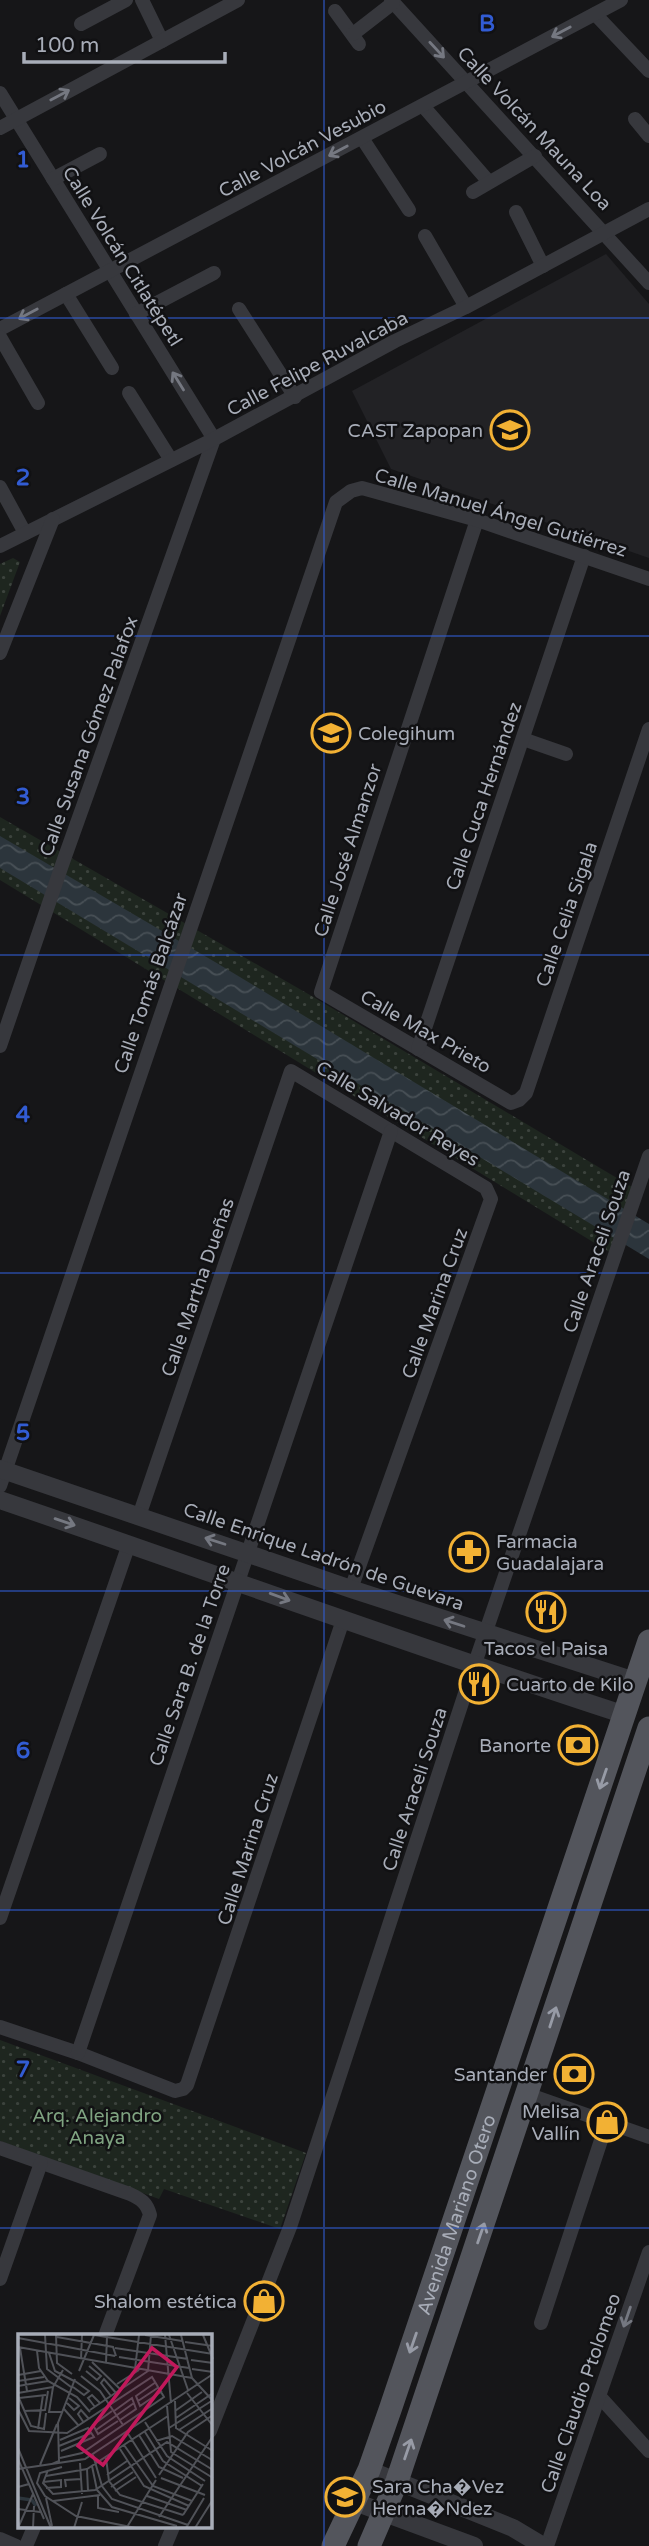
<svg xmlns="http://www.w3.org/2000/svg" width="649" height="2546" font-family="'Varela Round',sans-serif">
  <defs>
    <pattern id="park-dots" width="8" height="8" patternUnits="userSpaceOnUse" patternTransform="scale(1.75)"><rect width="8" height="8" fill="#1e261f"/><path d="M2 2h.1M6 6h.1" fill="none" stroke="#3c433d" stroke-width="1.8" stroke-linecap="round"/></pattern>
    <pattern id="water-waves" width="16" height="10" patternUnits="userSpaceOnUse" patternTransform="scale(1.75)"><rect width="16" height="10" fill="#2c353c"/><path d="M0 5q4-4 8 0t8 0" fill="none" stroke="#485056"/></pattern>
  </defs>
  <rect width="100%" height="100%" fill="#161618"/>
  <path fill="#222225" d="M606,254L649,304V558L391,469L352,391Z"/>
  <g fill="url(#park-dots)">
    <path d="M13,558L20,562L0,616V564Z"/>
    <path d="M0,817L310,995L637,1190L611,1253L0,880Z"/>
    <path d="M0,2040L306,2153L280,2229L164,2189L159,2199L0,2141Z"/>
  </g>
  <path fill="url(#water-waves)" d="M0,836L215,962L649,1224V1259L0,868Z"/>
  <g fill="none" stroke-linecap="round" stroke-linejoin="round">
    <g stroke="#37383d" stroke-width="14">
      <path d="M142,0L162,41"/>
      <path d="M391,0L649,283"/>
      <path d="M335,11L359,44"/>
      <path d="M595,14L649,71"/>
      <path d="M81,24L126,0"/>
      <path d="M353,34L393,3"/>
      <path d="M0,93L214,439L62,865L0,1046"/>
      <path d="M423,106L489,182"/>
      <path d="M635,119L649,136"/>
      <path d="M0,128L238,0"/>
      <path d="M362,138L409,210"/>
      <path d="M53,179L100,154"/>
      <path d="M473,192L535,156"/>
      <path d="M516,212L543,266"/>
      <path d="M425,236L466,307"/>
      <path d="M66,294L112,368"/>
      <path d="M239,309L295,397"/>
      <path d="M136,314L214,273"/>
      <path d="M0,329L621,0"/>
      <path d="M0,337L38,403"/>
      <path d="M129,393L171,460"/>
      <path d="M0,487L25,533"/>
      <path d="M477,520L321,992L511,1103L519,1100L526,1093L649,729"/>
      <path d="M0,546L214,439L395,341L466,307L649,209"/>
      <path d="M0,653L53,519"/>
      <path d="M523,739L566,754"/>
      <path d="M418,1049L584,556"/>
      <path d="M0,1486L336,502L351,491L362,488L477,520L649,579"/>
      <path d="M139,1516L291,1071L486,1188L491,1199L351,1589"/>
      <path d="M0,1918L129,1544"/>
      <path d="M0,2027L78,2053L175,2091L183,2089L187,2085L343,1620"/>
      <path d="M78,2053L391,1131"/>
      <path d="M527,2094L649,2137"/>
      <path d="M0,2148L130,2194C141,2199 147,2203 150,2215L105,2336"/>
      <path d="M0,2279L41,2163"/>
      <path d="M541,2323L607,2122"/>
      <path d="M600,2397L649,2451"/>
      <path d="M210,2431L290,2227L474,1666L649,1156"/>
      <path d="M0,2539L16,2546"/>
      <path d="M26,2546L34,2527"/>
      <path d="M165,2546L173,2527"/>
      <path d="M547,2546L649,2252"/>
    </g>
    <g stroke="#37383d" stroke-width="18">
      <path d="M0,1469L351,1589L635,1681"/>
      <path d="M0,1500C208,1571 415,1647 625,1715"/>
      <path d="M369,2470L513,2528L543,2546"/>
      <path d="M355,2502L474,2546"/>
    </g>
    <g stroke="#53555c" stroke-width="23">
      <path id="s1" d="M333,2546L369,2470L391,2407L649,1641"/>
      <path d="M369,2546L397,2481L649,1728"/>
    </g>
  </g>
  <defs><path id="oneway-shaft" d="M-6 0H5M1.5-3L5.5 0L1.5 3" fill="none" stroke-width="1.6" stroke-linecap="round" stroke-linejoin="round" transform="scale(1.75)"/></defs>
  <g stroke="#757881">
    <use href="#oneway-shaft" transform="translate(561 32) rotate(152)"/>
    <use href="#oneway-shaft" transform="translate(437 50) rotate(47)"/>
    <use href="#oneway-shaft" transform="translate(60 95) rotate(-28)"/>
    <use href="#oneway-shaft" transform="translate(338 151) rotate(152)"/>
    <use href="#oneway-shaft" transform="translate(28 314) rotate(152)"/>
    <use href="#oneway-shaft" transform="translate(178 381) rotate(-122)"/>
    <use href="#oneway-shaft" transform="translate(65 1522) rotate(19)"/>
    <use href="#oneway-shaft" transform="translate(215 1541) rotate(-162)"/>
    <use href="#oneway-shaft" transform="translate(280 1597) rotate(20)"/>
    <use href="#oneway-shaft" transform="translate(454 1623) rotate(-162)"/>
    <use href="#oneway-shaft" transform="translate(627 2317) rotate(109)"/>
  </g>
  <g stroke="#979ba6">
    <use href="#oneway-shaft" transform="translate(603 1779) rotate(109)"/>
    <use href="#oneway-shaft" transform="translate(553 2017) rotate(-72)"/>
    <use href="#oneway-shaft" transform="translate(481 2233) rotate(-71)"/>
    <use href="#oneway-shaft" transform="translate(413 2343) rotate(109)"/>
    <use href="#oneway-shaft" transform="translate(408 2449) rotate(-71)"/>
  </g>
  <path fill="none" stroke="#325cd3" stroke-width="2" stroke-opacity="0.55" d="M324,0V2546M0,318H649M0,636H649M0,955H649M0,1273H649M0,1591H649M0,1910H649M0,2228H649"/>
  <defs>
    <g id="school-ring" transform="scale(2.0125)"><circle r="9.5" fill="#111113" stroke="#f2b134" stroke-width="1.5"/><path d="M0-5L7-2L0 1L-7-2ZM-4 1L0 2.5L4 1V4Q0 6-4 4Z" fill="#f2b134"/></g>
    <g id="pharmacy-ring" transform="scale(2.0125)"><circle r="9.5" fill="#111113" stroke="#f2b134" stroke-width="1.5"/><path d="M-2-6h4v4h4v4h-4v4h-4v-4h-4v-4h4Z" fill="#f2b134"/></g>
    <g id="restaurant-ring" transform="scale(2.0125)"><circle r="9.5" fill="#111113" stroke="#f2b134" stroke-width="1.5"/><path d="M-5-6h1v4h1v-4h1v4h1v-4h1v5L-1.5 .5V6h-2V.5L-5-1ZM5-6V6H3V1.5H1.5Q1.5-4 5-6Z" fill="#f2b134"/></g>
    <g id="bank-ring" transform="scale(2.0125)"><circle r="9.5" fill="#111113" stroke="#f2b134" stroke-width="1.5"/><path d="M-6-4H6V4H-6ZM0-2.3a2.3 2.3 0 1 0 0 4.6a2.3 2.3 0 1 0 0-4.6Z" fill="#f2b134"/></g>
    <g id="shop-ring" transform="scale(2.0125)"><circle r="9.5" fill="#111113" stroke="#f2b134" stroke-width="1.5"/><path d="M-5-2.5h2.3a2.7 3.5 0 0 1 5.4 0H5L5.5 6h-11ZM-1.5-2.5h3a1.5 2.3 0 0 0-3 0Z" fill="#f2b134"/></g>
  </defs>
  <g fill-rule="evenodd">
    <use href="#school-ring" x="510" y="430"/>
    <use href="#school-ring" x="331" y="733"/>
    <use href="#pharmacy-ring" x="469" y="1552"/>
    <use href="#restaurant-ring" x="546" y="1612"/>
    <use href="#restaurant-ring" x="479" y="1684"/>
    <use href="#bank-ring" x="578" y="1745"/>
    <use href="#bank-ring" x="574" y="2074"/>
    <use href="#shop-ring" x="607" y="2122"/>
    <use href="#shop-ring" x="264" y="2301"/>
    <use href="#school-ring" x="345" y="2497"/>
  </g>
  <g text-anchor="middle" stroke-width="5" stroke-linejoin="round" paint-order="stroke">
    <g font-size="19" fill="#a8adb8" stroke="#111113">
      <text transform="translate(535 128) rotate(47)" y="7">Calle Volcán Mauna Loa</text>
      <text transform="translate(302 148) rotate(-28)" y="7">Calle Volcán Vesubio</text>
      <text transform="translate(123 256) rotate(58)" y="7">Calle Volcán Citlatépetl</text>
      <text transform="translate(317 363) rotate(-28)" y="7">Calle Felipe Ruvalcaba</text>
      <text transform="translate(501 512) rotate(17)" y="7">Calle Manuel Ángel Gutiérrez</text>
      <text transform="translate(88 736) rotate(-70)" y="7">Calle Susana Gómez Palafox</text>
      <text transform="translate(483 796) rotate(-71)" y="7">Calle Cuca Hernández</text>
      <text transform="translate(347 850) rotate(-72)" y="7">Calle José Almanzor</text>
      <text transform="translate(566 914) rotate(-71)" y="7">Calle Celia Sigala</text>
      <text transform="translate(150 983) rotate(-71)" y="7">Calle Tomás Balcázar</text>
      <text transform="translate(426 1031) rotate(30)" y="7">Calle Max Prieto</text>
      <text transform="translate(398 1113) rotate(31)" y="7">Calle Salvador Reyes</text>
      <text transform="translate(596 1251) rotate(-71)" y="7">Calle Araceli Souza</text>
      <text transform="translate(197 1287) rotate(-71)" y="7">Calle Martha Dueñas</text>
      <text transform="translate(434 1303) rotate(-70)" y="7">Calle Marina Cruz</text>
      <text transform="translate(324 1556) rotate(19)" y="7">Calle Enrique Ladrón de Guevara</text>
      <text transform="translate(189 1665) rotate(-71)" y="7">Calle Sara B. de la Torre</text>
      <text transform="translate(414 1789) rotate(-72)" y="7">Calle Araceli Souza</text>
      <text transform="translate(247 1849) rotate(-72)" y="7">Calle Marina Cruz</text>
      <text dy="7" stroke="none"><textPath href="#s1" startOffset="354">Avenida Mariano Otero</textPath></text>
      <text transform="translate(580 2393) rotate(-71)" y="7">Calle Claudio Ptolomeo</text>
    </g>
    <g font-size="19" fill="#a8adb8" stroke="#111113" text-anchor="end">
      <text x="483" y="437">CAST Zapopan</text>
      <text x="358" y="740" text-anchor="start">Colegihum</text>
      <text x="496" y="1548" text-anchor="start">Farmacia<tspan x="496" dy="22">Guadalajara</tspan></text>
      <text x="546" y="1655" text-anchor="middle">Tacos el Paisa</text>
      <text x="506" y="1691" text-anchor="start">Cuarto de Kilo</text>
      <text x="551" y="1752">Banorte</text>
      <text x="547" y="2081">Santander</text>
      <text x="580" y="2118">Melisa<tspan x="580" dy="22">Vallín</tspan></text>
      <text x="237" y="2308">Shalom estética</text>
      <text x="372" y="2493" text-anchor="start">Sara Cha�Vez<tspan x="372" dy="22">Herna�Ndez</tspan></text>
    </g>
    <g font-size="19" fill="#7fa381" stroke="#111113">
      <text x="97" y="2122">Arq. Alejandro<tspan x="97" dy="22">Anaya</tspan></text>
    </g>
  </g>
  <g transform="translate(18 2334)">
    <rect width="194" height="194" fill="#161618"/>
    <path fill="none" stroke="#2c353c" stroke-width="3.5" d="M0,164L14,166L18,172"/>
    <path fill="none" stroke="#505258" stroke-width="2" d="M27,1L29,35L53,53M38,1L39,29L54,40M76,1L195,20M127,1L164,7M147,1L153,69M151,1L170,56M163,1L174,44L195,67M185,1L195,25M39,3L95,13L98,22M0,4L38,11M167,8L195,12M39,11L97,22M0,13L174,44M2,14L9,57M97,14L170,25M19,17L21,34L30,47L59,63L72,78M31,19L37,37L56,47M101,23L171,34M63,25L64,1M173,26L195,29M74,28L102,55M88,29L89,2M117,35L121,1M174,35L195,38M61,37L76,1M68,37L79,46L83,42L71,32M0,41L23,37M63,42L82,57L105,91M0,47L26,43M138,48L118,62L122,72L144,57M99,50L121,36M0,52L30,47M55,53L66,61L71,57L57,47M0,59L35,53M169,59L195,92M0,62L13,92L26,95L28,79M93,62L83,49L86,45L98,59M1,64L28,61M120,67L141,53M157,67L158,94L195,117M49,69L56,76L61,72L51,64M149,72L153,118L195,144M77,73L70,64L74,61L82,69M0,75L11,97L49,99L134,43L146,63L64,119L42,124M46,75L61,92M72,76L130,37L133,1M6,77L27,76L30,57M94,77L75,91L80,100L100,87M96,77L114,64L118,75L102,86M157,77L184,58M44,78H31L35,53L45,36M158,84L195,59M127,88L149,122L187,147M66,89L60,80L63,76L71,85M151,94L195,66M20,95L25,61M78,96L116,69M161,96L195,74M109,98L138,144M127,98L145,127L184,152M121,101L141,133L165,144M42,106L70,94L76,103L43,117M138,107L154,102L194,126M106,111L135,152L174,167M41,112L73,99M0,114L33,194M102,115L126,152L171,172M75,121L84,152L94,165L170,191M88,124L91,147L102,161L165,181M0,125L11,150L0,153M62,129L64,160M34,130L41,127L40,89L57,45M22,131L39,90M74,132L79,156L94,173L159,192M44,133L22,139L19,149L27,162L58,182L118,194M0,135L67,125L195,40M69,135L70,157M30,136L25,149L35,160L77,156L149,108L195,136M89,141L109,127M141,141L170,98L195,81M28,142L69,135L150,82M143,144L187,161M25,148L43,146V153L28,154M11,150L26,185M48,153L47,146L64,145M93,153L115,138M97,157L118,143M80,161V174L101,178M129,162L169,176M28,164L34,192M35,167L82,161M0,175L22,178M165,181L185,150M141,183L195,102M1,193L22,194M109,193L138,146M0,194L15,160M15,194L16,172M56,194L64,168M168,194L186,164M177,194L194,167"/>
    <path fill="#c2185b" fill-opacity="0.15" stroke="#c2185b" stroke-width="3.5" d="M134,14L159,33L85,131L60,112Z"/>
    <rect width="194" height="194" fill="none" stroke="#a8adb8" stroke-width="3.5"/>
  </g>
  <g font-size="23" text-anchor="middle" font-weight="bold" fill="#325cd3" stroke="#111113" stroke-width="5" stroke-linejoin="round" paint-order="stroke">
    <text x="487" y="31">B</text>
    <text x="23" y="167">1</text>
    <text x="23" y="485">2</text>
    <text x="23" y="804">3</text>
    <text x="23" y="1122">4</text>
    <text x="23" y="1440">5</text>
    <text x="23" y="1758">6</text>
    <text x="23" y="2077">7</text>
  </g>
  <path d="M24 52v10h201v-10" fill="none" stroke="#a8adb8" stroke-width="3.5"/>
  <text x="35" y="52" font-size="21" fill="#a8adb8" stroke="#111113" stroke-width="5" paint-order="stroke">100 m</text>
</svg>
